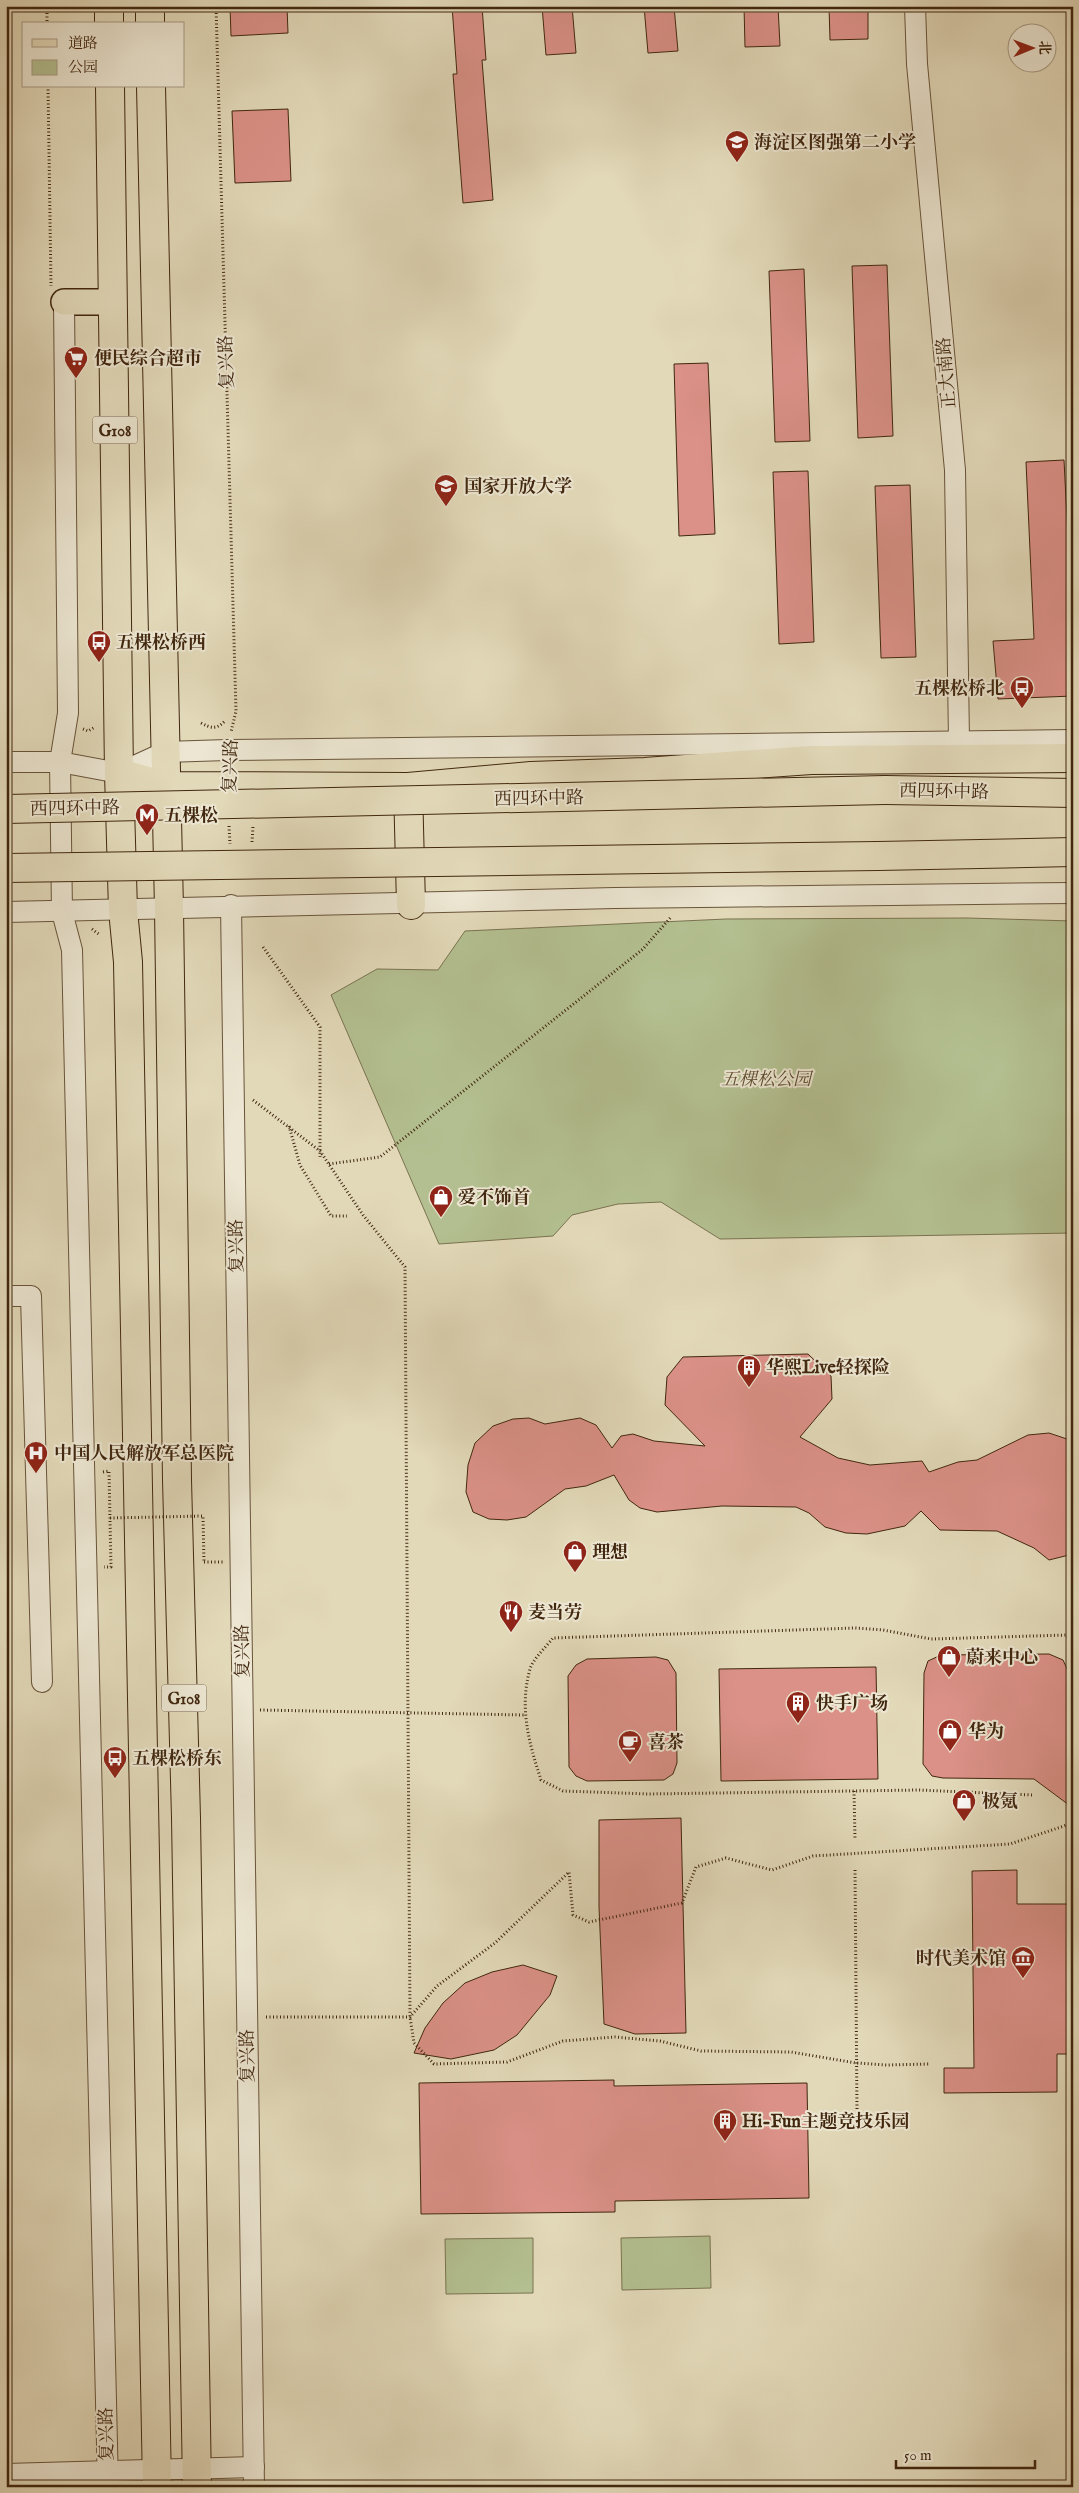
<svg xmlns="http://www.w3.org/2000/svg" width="1079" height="2493" font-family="'IM FELL English','Noto Serif SC',serif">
  <rect width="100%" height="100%" fill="#e2d9b9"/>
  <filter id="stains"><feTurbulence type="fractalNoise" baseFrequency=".004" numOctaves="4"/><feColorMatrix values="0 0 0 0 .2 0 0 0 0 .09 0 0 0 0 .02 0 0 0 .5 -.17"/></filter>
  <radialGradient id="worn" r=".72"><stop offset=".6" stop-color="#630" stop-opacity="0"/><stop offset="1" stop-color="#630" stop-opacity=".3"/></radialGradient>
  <g fill="#b3bf90" stroke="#7a7350">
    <path d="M967,918L1073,921V1233L720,1239L661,1202L618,1204L572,1215L553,1236L439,1244L331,995L377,969L438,970L465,931L726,919Z"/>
    <path d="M710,2236L711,2288L622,2290L621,2238Z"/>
    <path d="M533,2238V2293L446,2294L445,2239Z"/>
  </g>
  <g fill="#db9188" stroke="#41270f">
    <path d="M230,6H287L288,33L231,36Z"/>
    <path d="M452,6H482L486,60H482L493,200L463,203L453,74H457Z"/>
    <path d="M542,6H572L576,53L546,55Z"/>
    <path d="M644,6H674L678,51L648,53Z"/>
    <path d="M744,6H778L780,46L745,47Z"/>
    <path d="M829,6H868V39L830,40Z"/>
    <path d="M288,109L291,181L235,183L232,111Z"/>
    <path d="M887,265L893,436L858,438L852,266Z"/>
    <path d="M804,269L810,441L775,442L769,271Z"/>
    <path d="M708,363L715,534L679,536L674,364Z"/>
    <path d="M1064,460L1073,637V696L998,699L993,641L1034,639L1026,462Z"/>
    <path d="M808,471L814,642L779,644L773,472Z"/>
    <path d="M910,485L916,657L881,658L875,486Z"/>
    <path d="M808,1354L831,1376L832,1399L800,1437L838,1458L870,1465L922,1461L929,1472L958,1462L977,1460L1028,1435L1049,1433L1073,1441V1554L1049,1560L1034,1548L997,1531L940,1530L921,1511L905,1526L867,1534L846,1533L825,1527L809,1513L796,1507L722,1506L657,1512L640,1508L629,1500L614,1475L586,1486L565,1489L526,1517L507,1520L489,1519L473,1512L466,1492L468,1465L475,1443L493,1426L513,1419L529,1418L545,1424L580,1418L596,1425L612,1448L621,1436L633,1434L654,1441L705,1446L665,1405L667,1377L683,1357Z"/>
    <path d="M1049,1654L1063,1660L1068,1671L1069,1771L1073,1770V1808L1034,1779L943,1778L932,1776L923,1764L924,1673L928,1661L941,1655Z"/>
    <path d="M656,1657L668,1660L676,1673L677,1763L673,1774L664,1780L587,1781L576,1776L569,1767L568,1676L576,1665L587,1659Z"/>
    <path d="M876,1667L878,1779L721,1781L719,1669Z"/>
    <path d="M681,1818L686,2033L635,2034L604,2024L599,1907V1820Z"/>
    <path d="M1017,1870V1904H1073V2054H1057V2092L944,2093V2068H974L972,1871Z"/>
    <path d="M523,1965L557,1976L550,1995L517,2035L494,2050L451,2059L414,2053L425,2028L443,2003L465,1983L492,1972Z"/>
    <path d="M614,2080V2086L807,2083L809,2198L615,2201V2212L421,2214L419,2083Z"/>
  </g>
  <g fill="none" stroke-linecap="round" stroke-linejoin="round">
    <g stroke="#69543a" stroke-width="22">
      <g id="minor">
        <path d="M915,6L917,64L955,470L959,741"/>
        <path d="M64,302L68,713L60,762L62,912L72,950L108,2487"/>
        <path d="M6,762H60L119,773L165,752L227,750L1073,740"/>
        <path d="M231,905L254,2487"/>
        <path d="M6,912L615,898L1073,893"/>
        <path d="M6,1296H31L42,1682"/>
        <path d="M6,2474L254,2467"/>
      </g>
    </g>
    <g stroke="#41270f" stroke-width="28">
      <path id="major" d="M64,302H113"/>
    </g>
    <g stroke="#41270f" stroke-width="30">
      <g id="highway">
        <path d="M109,6V24"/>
        <path d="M150,6V24"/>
        <path d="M110,86L119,773L123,910L128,962L157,2487"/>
        <path d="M151,86L169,909L177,1480L186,1818L197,2487"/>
        <path d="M119,773L166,786L408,787L531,776L645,772L811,760L1073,758"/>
        <path d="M408,787L411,905"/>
        <path d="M885,790L1073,793"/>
        <path d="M878,856L1073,852"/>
      </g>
    </g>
    <g stroke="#41270f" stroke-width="3" stroke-dasharray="1 2.5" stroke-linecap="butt">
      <path d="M47,6V24"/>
      <path d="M216,6L236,711L231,732"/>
      <path d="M48,86L51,286"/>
      <path d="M201,723C211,728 216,730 225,721"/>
      <path d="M83,729L88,731L95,727"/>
      <path d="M229,826L230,844"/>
      <path d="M252,842L253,826"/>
      <path d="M92,929L100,935"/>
      <path d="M263,947L320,1027V1157"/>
      <path d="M253,1100L320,1151L363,1215L405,1267L410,2017L414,2043L434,2064L507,2062L563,2041L615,2037L660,2041L701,2051L791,2052L856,2063L887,2065L929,2064"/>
      <path d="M289,1126L300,1165L331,1216H347"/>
      <path d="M329,1164L380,1157L643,949L671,917"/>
      <path d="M103,1472L109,1471L111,1567H104"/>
      <path d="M204,1562H223"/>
      <path d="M260,1710L524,1715"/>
      <path d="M1072,1786L1073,1787"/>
      <path d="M854,1791L855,1839"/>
      <path d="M1032,1795L919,1790L648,1794L563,1791L541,1780C529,1743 519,1708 530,1669C533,1659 546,1647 553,1638L855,1628L883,1630L931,1639L1067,1635L1073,1645"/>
      <path d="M855,1870L857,2110"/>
      <path d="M266,2017H410L437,1986L495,1943L569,1872L573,1915L589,1922L682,1903L696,1867L726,1858L772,1870L813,1856L1010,1844L1073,1823"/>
    </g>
    <use href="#minor" stroke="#ece6d2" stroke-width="20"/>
    <use href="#major" stroke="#e2d9b9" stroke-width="25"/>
    <use href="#highway" stroke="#e2d9b9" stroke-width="28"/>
    <g stroke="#41270f" stroke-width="30" stroke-linecap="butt">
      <g id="highway-bridge">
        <path d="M6,809L885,790"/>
        <path d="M6,868L878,856"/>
      </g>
    </g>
    <path stroke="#41270f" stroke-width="3" stroke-dasharray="1 2.5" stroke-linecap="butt" d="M110,1518L203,1516L204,1562"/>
    <use href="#highway-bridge" stroke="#e2d9b9" stroke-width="28"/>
  </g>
  <defs>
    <g id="school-pin" transform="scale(1.25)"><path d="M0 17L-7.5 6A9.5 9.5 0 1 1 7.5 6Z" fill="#8f2418" stroke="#ece6d2"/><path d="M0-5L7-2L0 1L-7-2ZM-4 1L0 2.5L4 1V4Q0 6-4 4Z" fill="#fff"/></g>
    <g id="supermarket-pin" transform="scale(1.25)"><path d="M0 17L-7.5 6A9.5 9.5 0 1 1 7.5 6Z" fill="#8f2418" stroke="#ece6d2"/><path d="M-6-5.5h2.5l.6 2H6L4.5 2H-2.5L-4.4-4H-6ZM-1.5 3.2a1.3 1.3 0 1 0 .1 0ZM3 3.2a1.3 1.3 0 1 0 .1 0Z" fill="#fff"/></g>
    <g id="university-pin" transform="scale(1.25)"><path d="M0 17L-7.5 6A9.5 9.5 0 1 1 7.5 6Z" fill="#8f2418" stroke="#ece6d2"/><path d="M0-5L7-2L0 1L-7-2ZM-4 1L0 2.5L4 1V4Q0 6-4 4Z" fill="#fff"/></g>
    <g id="bus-pin" transform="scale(1.25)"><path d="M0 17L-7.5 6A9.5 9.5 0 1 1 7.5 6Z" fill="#8f2418" stroke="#ece6d2"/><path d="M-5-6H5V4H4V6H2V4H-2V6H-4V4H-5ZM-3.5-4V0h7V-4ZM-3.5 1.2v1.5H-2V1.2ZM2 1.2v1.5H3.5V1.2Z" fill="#fff"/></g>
    <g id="metro-pin" transform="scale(1.25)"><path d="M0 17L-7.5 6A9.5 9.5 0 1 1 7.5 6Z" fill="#8f2418" stroke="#ece6d2"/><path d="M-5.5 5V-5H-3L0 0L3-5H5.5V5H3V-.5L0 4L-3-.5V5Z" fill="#fff"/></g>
    <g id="shop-pin" transform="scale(1.25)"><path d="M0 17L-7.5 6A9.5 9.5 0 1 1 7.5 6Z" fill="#8f2418" stroke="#ece6d2"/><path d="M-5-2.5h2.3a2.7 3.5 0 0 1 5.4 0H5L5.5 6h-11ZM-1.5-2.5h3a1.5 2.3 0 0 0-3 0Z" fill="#fff"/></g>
    <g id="building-pin" transform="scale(1.25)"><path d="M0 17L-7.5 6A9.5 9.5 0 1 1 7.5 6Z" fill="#8f2418" stroke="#ece6d2"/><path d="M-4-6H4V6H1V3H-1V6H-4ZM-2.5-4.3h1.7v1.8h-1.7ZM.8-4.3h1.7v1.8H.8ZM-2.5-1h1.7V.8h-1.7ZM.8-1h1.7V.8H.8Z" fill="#fff"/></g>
    <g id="hospital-pin" transform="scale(1.25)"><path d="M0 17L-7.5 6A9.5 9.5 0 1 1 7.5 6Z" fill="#8f2418" stroke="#ece6d2"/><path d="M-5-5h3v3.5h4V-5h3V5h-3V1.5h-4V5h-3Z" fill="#fff"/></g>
    <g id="restaurant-pin" transform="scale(1.25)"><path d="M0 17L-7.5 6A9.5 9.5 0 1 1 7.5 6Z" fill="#8f2418" stroke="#ece6d2"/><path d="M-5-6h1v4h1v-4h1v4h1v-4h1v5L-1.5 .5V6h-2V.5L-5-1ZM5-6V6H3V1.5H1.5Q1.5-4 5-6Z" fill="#fff"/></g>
    <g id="cafe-pin" transform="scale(1.25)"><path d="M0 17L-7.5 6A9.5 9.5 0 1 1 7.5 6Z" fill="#8f2418" stroke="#ece6d2"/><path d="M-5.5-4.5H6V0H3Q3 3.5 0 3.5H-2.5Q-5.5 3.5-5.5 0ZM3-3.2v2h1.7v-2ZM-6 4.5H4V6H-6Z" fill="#fff"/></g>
    <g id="museum-pin" transform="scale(1.25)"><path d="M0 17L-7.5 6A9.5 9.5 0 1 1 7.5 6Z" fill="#8f2418" stroke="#ece6d2"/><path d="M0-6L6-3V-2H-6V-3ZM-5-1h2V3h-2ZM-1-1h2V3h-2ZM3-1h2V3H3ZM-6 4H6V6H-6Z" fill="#fff"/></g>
  </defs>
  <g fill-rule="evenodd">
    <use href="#school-pin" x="737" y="142"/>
    <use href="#supermarket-pin" x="76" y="358"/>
    <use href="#university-pin" x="446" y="486"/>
    <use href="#bus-pin" x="99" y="642"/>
    <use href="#bus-pin" x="1022" y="688"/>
    <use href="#metro-pin" x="147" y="815"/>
    <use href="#shop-pin" x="441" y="1197"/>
    <use href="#building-pin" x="749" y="1367"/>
    <use href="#hospital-pin" x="36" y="1453"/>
    <use href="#shop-pin" x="575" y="1552"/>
    <use href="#restaurant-pin" x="511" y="1612"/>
    <use href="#shop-pin" x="949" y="1657"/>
    <use href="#building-pin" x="798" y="1703"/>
    <use href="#shop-pin" x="950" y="1731"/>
    <use href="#cafe-pin" x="630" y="1742"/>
    <use href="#bus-pin" x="115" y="1758"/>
    <use href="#shop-pin" x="964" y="1801"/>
    <use href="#museum-pin" x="1023" y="1958"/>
    <use href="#building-pin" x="725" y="2121"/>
  </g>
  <g text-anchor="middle" stroke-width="4" stroke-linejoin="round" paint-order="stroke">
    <g fill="#ece6d2" stroke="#74604a" stroke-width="1">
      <rect x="92.5" y="416.5" width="45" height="27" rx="4"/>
      <rect x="161.5" y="1684.5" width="45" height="27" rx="4"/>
    </g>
    <g font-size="16" font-weight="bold" fill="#41270f">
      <text x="115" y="436">G108</text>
      <text x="184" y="1704">G108</text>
    </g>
    <g font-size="18" font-weight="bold" fill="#41270f" stroke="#ece6d2" text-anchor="start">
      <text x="754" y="148">海淀区图强第二小学</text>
      <text x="94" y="364">便民综合超市</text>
      <text x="464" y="492">国家开放大学</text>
      <text x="116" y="648">五棵松桥西</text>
      <text x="1004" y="694" text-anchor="end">五棵松桥北</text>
      <text x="164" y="821">五棵松</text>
      <text x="458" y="1203">爱不饰首</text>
      <text x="766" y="1373">华熙Live轻探险</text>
      <text x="54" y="1459">中国人民解放军总医院</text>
      <text x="592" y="1558">理想</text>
      <text x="528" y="1618">麦当劳</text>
      <text x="966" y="1663">蔚来中心</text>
      <text x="816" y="1709">快手广场</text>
      <text x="968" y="1737">华为</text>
      <text x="648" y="1748">喜茶</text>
      <text x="132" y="1764">五棵松桥东</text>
      <text x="982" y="1807">极氪</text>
      <text x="1006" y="1964" text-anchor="end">时代美术馆</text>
      <text x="742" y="2127">Hi-Fun主题竞技乐园</text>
    </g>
    <g font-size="18" fill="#41270f" stroke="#ece6d2">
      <text transform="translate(226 362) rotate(-92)" y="6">复兴路</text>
      <text transform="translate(946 373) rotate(-95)" y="6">正大南路</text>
      <text transform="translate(230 766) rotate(-88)" y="6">复兴路</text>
      <text transform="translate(944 791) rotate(1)" y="6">西四环中路</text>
      <text transform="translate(539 798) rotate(-1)" y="6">西四环中路</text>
      <text transform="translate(75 808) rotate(-1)" y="6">西四环中路</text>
      <text transform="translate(236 1246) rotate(-91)" y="6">复兴路</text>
      <text transform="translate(242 1651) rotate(-91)" y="6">复兴路</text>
      <text transform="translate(247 2056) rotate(-91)" y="6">复兴路</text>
      <text transform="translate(106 2434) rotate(-91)" y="6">复兴路</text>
    </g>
    <g font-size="18" font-style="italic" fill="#5e4d2f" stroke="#ece6d2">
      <text x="766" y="1085">五棵松公园</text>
    </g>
  </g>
  <rect width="1079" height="2493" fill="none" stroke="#e2d9b9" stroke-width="25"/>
  <rect x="8" y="8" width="1064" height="2478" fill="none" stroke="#41270f" stroke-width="2.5"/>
  <rect x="12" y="12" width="1054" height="2468" fill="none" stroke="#41270f"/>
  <rect x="22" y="22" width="162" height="65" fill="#ece6d2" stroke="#a89a84"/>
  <rect x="32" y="39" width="25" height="8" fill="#e2d9b9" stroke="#a89a84"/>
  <text x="68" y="48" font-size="15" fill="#41270f">道路</text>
  <rect x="32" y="60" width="25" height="15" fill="#b3bf90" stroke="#a89a84"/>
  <text x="68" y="72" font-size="15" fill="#41270f">公园</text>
  <g transform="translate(1032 48) rotate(89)"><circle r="24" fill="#ece6d2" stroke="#a89a84"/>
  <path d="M0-4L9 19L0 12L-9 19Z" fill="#8f2418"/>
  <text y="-8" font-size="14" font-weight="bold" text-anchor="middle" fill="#41270f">北</text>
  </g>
  <path d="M896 2460v8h139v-8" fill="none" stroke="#41270f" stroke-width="2.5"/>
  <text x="904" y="2460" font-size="15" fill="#41270f" stroke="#ece6d2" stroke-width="4" paint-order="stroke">50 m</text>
  <rect width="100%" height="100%" filter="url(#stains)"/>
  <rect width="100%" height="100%" fill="url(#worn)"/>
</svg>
